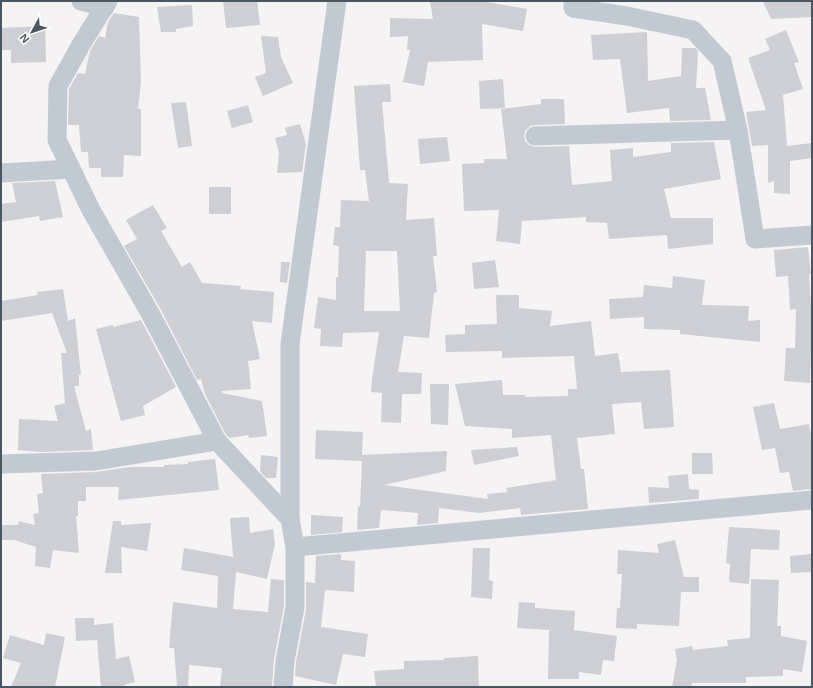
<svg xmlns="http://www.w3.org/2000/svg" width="813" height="688" font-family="Helvetica,sans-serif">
  <rect width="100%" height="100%" fill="#f5f3f3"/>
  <g fill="#cdcfd5" fill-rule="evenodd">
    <path d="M223,1H257L260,25L226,28Z"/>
    <path d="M430,1H480L527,9L523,31L482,24L483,60L428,62L424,86L403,82L410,50H407L408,36L390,37V18L433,19Z"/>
    <path d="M763,1H812V17L771,19Z"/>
    <path d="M192,5L193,26L176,29V32H161L157,7Z"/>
    <path d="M114,13L139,17L141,82L138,109H141V156L124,155L123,177H101V168H89L88,152H81L79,125H68L69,89L78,73L85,74L90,51L99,36L105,38L108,22Z"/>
    <path d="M45,26L46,62L11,63V50H1V28Z"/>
    <path d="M786,30L799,62L794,63L803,89L783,95L787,146L812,143V158L790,161V194L774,193V181L768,183V145L752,146L746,112L766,110L748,58L770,50L765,39Z"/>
    <path d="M647,32L648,81L681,76L682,48H695L698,51L696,88H705L711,120L670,121L669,108L627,113L620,59L593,60L591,35Z"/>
    <path d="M261,36L278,37L281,57L293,83L263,96L255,77L266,73Z"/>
    <path d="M503,79L505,108L480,109L479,81Z"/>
    <path d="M390,84L391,102H382L389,182L390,183L408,184L406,220L434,218L437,256H433L437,292L434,293L429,338L404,336L398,372L422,373L421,394H402L401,423L381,422L382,393L371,392L372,379L379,332L343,333L342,347L320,346L321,329L314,328L318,297L336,300V277H338L339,246L333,245L335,227H340L341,200L369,201L365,170H360L354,86ZM366,251H397L400,311H364Z"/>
    <path d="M541,99H564L565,124L535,125L530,126L525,131L524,136L525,141L529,145L535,147L569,146L572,185L612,181L610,150L633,148V157L671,152V143L714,142L721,179L664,189L671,218H713V244L668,249L667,235L609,239L607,223L586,222V217L522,221L520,244L496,241L499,210L464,211L462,164L484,163V159H507L501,109L541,104Z"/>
    <path d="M186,102L192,146L178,148L171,103Z"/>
    <path d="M248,105L253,122L232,128L227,111Z"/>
    <path d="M300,124L306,144L302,172L277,173L279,153L275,138L287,135L285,128Z"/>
    <path d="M447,137L450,161L420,164L418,139Z"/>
    <path d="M55,181L63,217L40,221L39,216L1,222V204L16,202L12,183Z"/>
    <rect x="209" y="187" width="22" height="27"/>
    <path d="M153,205L167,228L161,231L182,267L190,262L202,283L241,286L240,289L274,292L272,323L252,321L260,359L248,361L251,389L222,391V393L262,401L267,436L249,438L248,435L230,438L226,435L205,394L201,379L197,380L160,308L124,246L137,239L126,220Z"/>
    <path d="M808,247L811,274H809L812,322L810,383L784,381L786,348H795L796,309L790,310L788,276L776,277L774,250Z"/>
    <path d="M495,260L499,287L474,289L472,263Z"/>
    <path d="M281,262H290L287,283L280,282Z"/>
    <path d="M673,276L705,280L702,305L749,306L748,321L760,320V342L680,334V330L644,329V317L610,319L609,299L643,297L644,285L672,288Z"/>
    <path d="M63,289L68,321L75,318L81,375H79V386H74L86,431L91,429L93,450L40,452L18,450L19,419L58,421L54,406L65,403L61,353H67L52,313L1,321V301L38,295L37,292Z"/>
    <path d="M496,295H519V308L552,311L550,326L591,321L595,356L618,353L621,372L670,370L674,427L644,429L641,402L612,404L615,434L577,438L581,469H584L588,509L521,515L520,508L479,513L439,508L438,523L417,525L418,513L381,510L379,528L357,530L358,506L360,507L362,461L315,459L316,430L363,432L362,455L447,451L446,471L384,485L488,499L487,494L507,492L506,488L556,480L551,435L512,438V429L465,426L455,384L502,380L503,395H525V397L568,396V389H577L574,356L502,358V351L446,352L445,335L465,334V325L497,324Z"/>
    <path d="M141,320L176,387L143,406L145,415L121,421L96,329L113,325V327Z"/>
    <path d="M430,384H449L448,425L431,424Z"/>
    <path d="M774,403L780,429L809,424L812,441V489L793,491L789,472L780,473L775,448L762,450L753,407Z"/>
    <path d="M517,447L519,456L474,465L471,450Z"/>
    <path d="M692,453H712L713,474H692Z"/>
    <path d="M261,455L278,457L276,478H266L260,471Z"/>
    <path d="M215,459L219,490L118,500L119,487H86V501H78V516H76L79,553L53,550L50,568L35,566L36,547L14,540H2V525H18L19,521L35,525L33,514L39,513L37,494L43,493L41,474L96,472L130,467H164V465L188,464V462Z"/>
    <path d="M688,474L689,489L699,490V499L649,503L648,487L669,488L668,476Z"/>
    <path d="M311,515L343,517L342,532L311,535Z"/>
    <path d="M249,517L250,533L273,529L275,544L267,579L236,572L233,609L268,612L271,579L284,580V606L274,659L272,687H220L222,668L189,665L188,687H177L174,648H169L173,602L217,608L218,576L181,570L184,548L233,557L230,518Z"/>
    <path d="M113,521H121V525H123L151,523L147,551L121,547L122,573H105Z"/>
    <path d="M729,527L780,530L779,550L751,549L749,584L729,582L730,564L726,563Z"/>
    <path d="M675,540L684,577H699V592H681L679,626L637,624V629L616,628L617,608H620L622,574H617L618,550L659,553L657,544Z"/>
    <path d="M473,548H490L489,580L493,581L492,599L471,597Z"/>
    <path d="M341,554V560L355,561L354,592L325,590L321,627L368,634L365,657L343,654L336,685L295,676L296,662L306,609V582L315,583L316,556Z"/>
    <path d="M812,554V572L791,573L790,556Z"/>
    <path d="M751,579L779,580L777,626H781V636L807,641L802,672L783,669V676L746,677V683H692L691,687H672L677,660L675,649L692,646L693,650L728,646L727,640L750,638Z"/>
    <path d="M519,602L535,603V608L575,611L574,630L617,636L614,661L603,660L601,675L579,672V679H548L549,630L517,628Z"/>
    <path d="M75,618H94V625L113,623L116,659L129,656L135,682L124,685V687H101L97,640L76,641Z"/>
    <path d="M46,633L65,637L55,687H11L21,663L3,658L10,635L44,645Z"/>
    <path d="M478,656L479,687H376L374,671L404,669V661L444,660V658Z"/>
  </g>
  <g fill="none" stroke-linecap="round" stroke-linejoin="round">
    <g stroke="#c1cad2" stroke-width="19">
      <path d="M81,1L105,7"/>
      <path d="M108,1L82,43L58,86L57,140L91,210L150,313L217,441L290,519L295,547V607L285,661L283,687"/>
      <path d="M573,1V8L627,16L693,30L722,61L738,130"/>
      <path d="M535,136L738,130L755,239L812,235"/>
      <path d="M1,173L71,169"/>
      <path d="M1,464L96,461L217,441"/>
      <path d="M290,519V344L337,1"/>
      <path d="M295,547L812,500"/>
    </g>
  </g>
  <rect width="813" height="688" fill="none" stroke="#4a5661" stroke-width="4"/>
  <g transform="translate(32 32) rotate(230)" stroke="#ffffff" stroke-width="3" paint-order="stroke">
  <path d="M0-3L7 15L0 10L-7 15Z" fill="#4a5661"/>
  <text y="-6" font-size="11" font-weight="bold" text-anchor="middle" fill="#4a5661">N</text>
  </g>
</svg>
